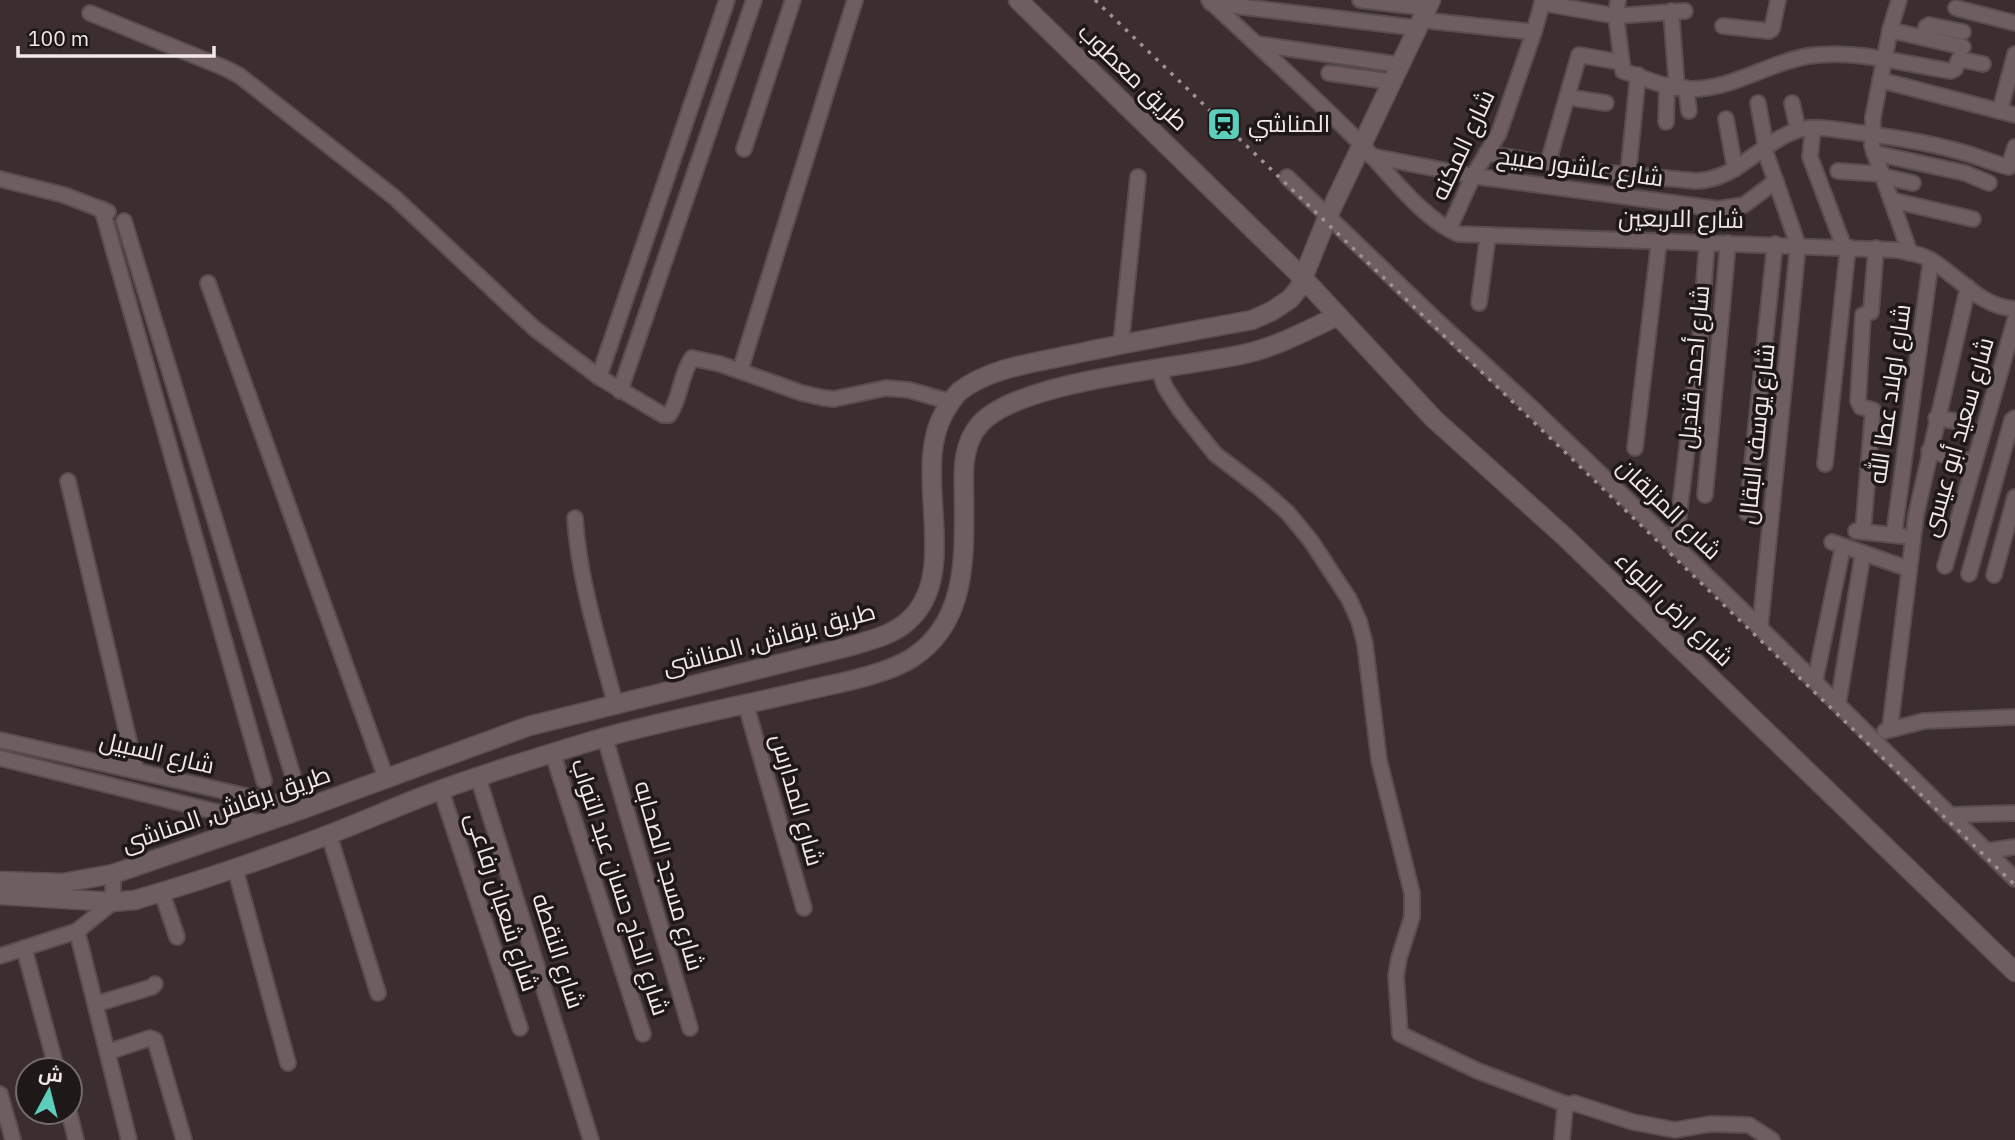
<svg xmlns="http://www.w3.org/2000/svg" width="2015" height="1140" font-family="'IBM Plex Sans',Cairo,sans-serif">
  <rect width="100%" height="100%" fill="#3c2e2f"/>
  <g fill="none" stroke-linecap="round" stroke-linejoin="round">
    <g stroke="#594d4e" stroke-width="18">
      <g id="minor">
        <path d="M1209,0C1260,48 1312,94 1361,144C1388,172 1423,220 1459,234L1896,250C1907,252 1919,253 1929,259C1958,275 1979,307 2015,309"/>
        <path d="M1360,0L1427,8"/>
        <path d="M1618,0L1616,16L1623,71C1641,77 1660,86 1679,88C1725,95 1765,63 1808,56C1856,49 1904,64 1951,71L1955,69L1959,59L1983,64"/>
        <path d="M1899,0L1890,30L1873,117L1872,146L1910,253"/>
        <path d="M1211,3L1417,28"/>
        <path d="M1542,3L1616,16L1685,11"/>
        <path d="M1956,8L2015,23"/>
        <path d="M1671,11L1677,88"/>
        <path d="M90,13L227,69L240,76L394,197L535,329L599,377L663,415H669C681,398 680,375 692,358L720,364L802,393L824,398L834,399L886,388L909,390L951,402"/>
        <path d="M1421,20L1534,32"/>
        <path d="M1723,26L1769,31L1772,29L1778,0"/>
        <path d="M1890,30L1963,47"/>
        <path d="M1924,38L1926,27L1929,25L1963,32"/>
        <path d="M1257,44L1401,65"/>
        <path d="M1329,73L1393,82"/>
        <path d="M1880,80L2015,115"/>
        <path d="M1686,88L1689,111"/>
        <path d="M1567,97L1606,103"/>
        <path d="M1758,103L1766,148"/>
        <path d="M1792,103L1798,130"/>
        <path d="M2000,111L2015,54"/>
        <path d="M1726,119L1735,169"/>
        <path d="M1666,122L1667,85"/>
        <path d="M1813,128L1810,157L1844,247"/>
        <path d="M744,149L793,0"/>
        <path d="M1486,153L1591,171L1696,181C1736,180 1759,144 1795,131C1811,125 1830,129 1847,131C1884,136 1922,141 1958,151C1975,155 1991,163 2009,167L2015,147"/>
        <path d="M1874,153L1965,173L1989,183"/>
        <path d="M1371,156L1473,176L1718,209L1744,205L1776,181"/>
        <path d="M1548,163L1579,55L1620,62"/>
        <path d="M1838,171L1881,174"/>
        <path d="M1628,175L1638,75"/>
        <path d="M1882,176L1913,183"/>
        <path d="M1287,177L1434,318L1534,410L1740,608L2015,879"/>
        <path d="M0,179L64,195L108,212"/>
        <path d="M1891,200L1973,219"/>
        <path d="M102,209L264,781"/>
        <path d="M1449,229L1473,176L1499,133L1534,32L1543,0"/>
        <path d="M208,283L386,778"/>
        <path d="M1479,303L1488,235"/>
        <path d="M1121,344L1138,177"/>
        <path d="M1159,369L1165,387L1180,410L1215,454L1261,489L1288,513L1311,541L1349,599L1359,621L1365,644L1379,760L1412,893V917L1399,958L1396,976L1400,1034L1478,1071L1568,1105"/>
        <path d="M740,371L855,0"/>
        <path d="M599,377L727,0"/>
        <path d="M620,391L754,0"/>
        <path d="M1936,418L1955,421"/>
        <path d="M1635,448L1659,242"/>
        <path d="M1929,451L1974,462"/>
        <path d="M1825,464L1848,247"/>
        <path d="M68,481L136,771"/>
        <path d="M1705,495L1728,243"/>
        <path d="M1747,513L1775,244"/>
        <path d="M575,518C579,581 599,642 615,703"/>
        <path d="M1856,531L1902,536"/>
        <path d="M1863,531L1873,410L1861,407L1858,401L1863,315L1871,312L1876,248"/>
        <path d="M1894,534L1931,260"/>
        <path d="M1832,542L1909,569"/>
        <path d="M1675,548L1700,340L1707,242"/>
        <path d="M1945,566L2015,320"/>
        <path d="M1969,574L2012,420L2015,418"/>
        <path d="M1994,575L2015,497"/>
        <path d="M1760,628L1798,245L1764,148"/>
        <path d="M1815,681L1843,546"/>
        <path d="M1838,704L1863,553"/>
        <path d="M746,705L804,908"/>
        <path d="M1890,728L1916,515L1968,287"/>
        <path d="M1885,731L1924,721L2015,717"/>
        <path d="M605,738L690,1028"/>
        <path d="M0,740L303,809L124,221"/>
        <path d="M553,754L643,1034"/>
        <path d="M0,758L261,823"/>
        <path d="M478,777L591,1140"/>
        <path d="M441,790L520,1028"/>
        <path d="M1949,815L2015,813"/>
        <path d="M329,835L378,993"/>
        <path d="M1986,851L2015,847"/>
        <path d="M235,868L288,1063"/>
        <path d="M162,893L177,937"/>
        <path d="M77,931L129,1140"/>
        <path d="M24,948L57,1070"/>
        <path d="M0,956L77,931L113,902V874"/>
        <path d="M96,1004L152,987L155,984"/>
        <path d="M108,1052L150,1038L155,1040L184,1140"/>
        <path d="M0,1094L13,1140"/>
        <path d="M69,1112L76,1140"/>
        <path d="M1562,1140L1565,1108L1568,1105L1574,1103L1633,1122L1675,1130L1710,1124L1749,1125L1772,1140"/>
      </g>
    </g>
    <g stroke="#594d4e" stroke-width="21">
      <g id="tertiary">
        <path d="M1018,0L1303,278L1434,419L1565,537L2015,972"/>
        <path d="M0,881L62,883L113,874L303,809L529,726L851,646C870,640 893,635 908,621C963,572 910,473 944,413C949,405 953,397 960,391C989,368 1034,363 1070,355C1130,342 1191,331 1252,320L1272,311L1290,299L1299,288L1328,216L1431,0"/>
        <path d="M0,895L113,902L135,900C200,881 265,859 328,835C367,820 404,803 443,789C495,770 549,754 602,738C670,719 740,706 808,690C838,683 885,675 912,658C969,621 964,553 964,493C963,470 963,443 980,424C1019,380 1182,368 1244,354C1277,347 1307,330 1338,316"/>
      </g>
    </g>
    <use href="#minor" stroke="#6f5e5f" stroke-width="14"/>
    <use href="#tertiary" stroke="#6f5e5f" stroke-width="18"/>
    <path stroke="#9e9293" stroke-width="3.5" stroke-dasharray="3.5 7" stroke-linecap="butt" d="M1095,0L2015,885"/>
  </g>
  <defs>
    <g id="station-square" transform="scale(1.75)"><rect x="-9" y="-9" width="18" height="18" rx="4" fill="#5ccebb" stroke="#1f1819"/><path d="M-3-6H3Q5-6 5-4V2Q5 4 3 4L4.5 6H3L1.5 4h-3L-3 6H-4.5L-3 4Q-5 4-5 2V-4Q-5-6-3-6ZM-3.5-4v3h7v-3ZM-3.5 1v1.5H-2V1ZM2 1v1.5H3.5V1Z" fill="#111"/></g>
  </defs>
  <g fill-rule="evenodd">
    <use href="#station-square" x="1224" y="124"/>
  </g>
  <g text-anchor="middle" stroke-width="7" stroke-linejoin="round" paint-order="stroke">
    <g font-size="24" fill="#f2e8e9" stroke="#1f1819">
      <text transform="translate(1133 77) rotate(44)" y="8">طريق معطوب</text>
      <text transform="translate(1463 145) rotate(-65)" y="8">شارع المكنه</text>
      <text transform="translate(1580 167) rotate(8)" y="8">شارع عاشور صبيح</text>
      <text transform="translate(1681 219) rotate(1)" y="8">شارع الاربعين</text>
      <text transform="translate(1694 367) rotate(-85)" y="8">شارع أحمد قنديل</text>
      <text transform="translate(1890 394) rotate(-82)" y="8">شارع اولاد عطا الله</text>
      <text transform="translate(1757 434) rotate(-84)" y="8">شارع يوسف البقال</text>
      <text transform="translate(1958 437) rotate(-74)" y="8">شارع سعيد أبو عيسى</text>
      <text transform="translate(1669 509) rotate(44)" y="8">شارع المزلقان</text>
      <text transform="translate(1674 609) rotate(44)" y="8">شارع ارض اللواء</text>
      <text transform="translate(769 639) rotate(-15)" y="8">طريق برقاش, المناشى</text>
      <text transform="translate(157 753) rotate(13)" y="8">شارع السبيل</text>
      <text transform="translate(797 800) rotate(74)" y="8">شارع المدارس</text>
      <text transform="translate(226 809) rotate(-19)" y="8">طريق برقاش, المناشى</text>
      <text transform="translate(669 876) rotate(74)" y="8">شارع مسجد الصحابه</text>
      <text transform="translate(620 887) rotate(72)" y="8">شارع الحاج حسان عبد التواب</text>
      <text transform="translate(502 902) rotate(72)" y="8">شارع شعبان رفاعى</text>
      <text transform="translate(558 951) rotate(72)" y="8">شارع النقطه</text>
    </g>
    <g font-size="24" fill="#f2e8e9" stroke="#1f1819" text-anchor="start">
      <text x="1248" y="132">المناشي</text>
    </g>
  </g>
  <g transform="translate(49 1091) rotate(7)"><circle r="33" fill="#1f1819" stroke="#736b6c" stroke-width="2"/>
  <path d="M0-5L12 26L0 18L-12 26Z" fill="#5ccebb"/>
  <text y="-10" font-size="19" font-weight="bold" text-anchor="middle" fill="#f2e8e9">ش</text>
  </g>
  <path d="M18 46v10h196v-10" fill="none" stroke="#f2e8e9" stroke-width="3.5"/>
  <text x="28" y="46" font-size="21" fill="#f2e8e9" stroke="#1f1819" stroke-width="5" paint-order="stroke">100 m</text>
</svg>
